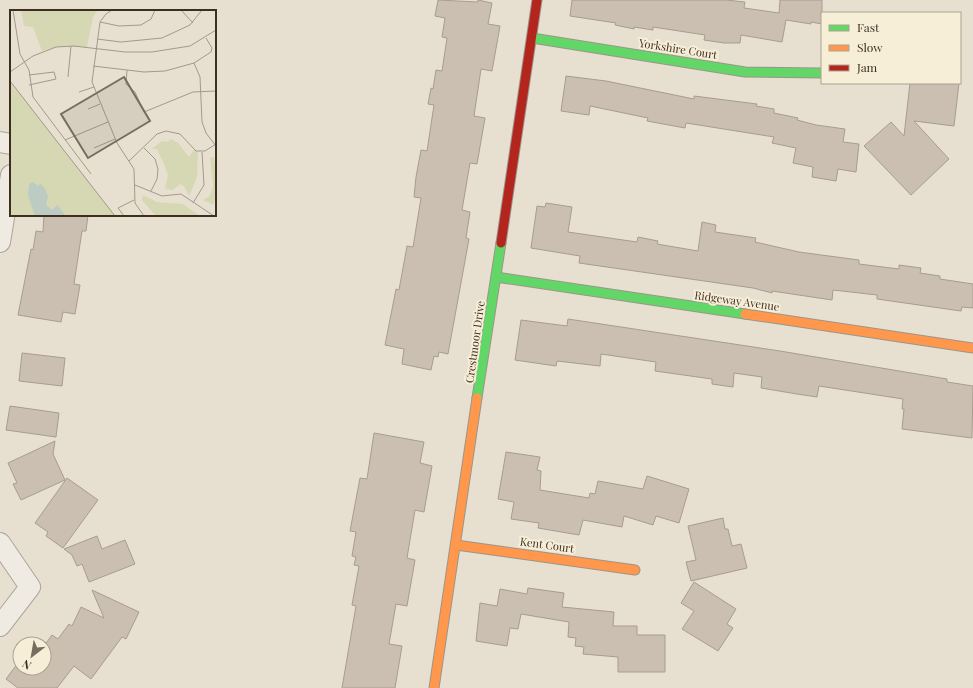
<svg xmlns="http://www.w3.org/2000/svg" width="973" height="688" font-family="'Playfair Display',serif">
  <rect width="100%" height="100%" fill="#e7e0d1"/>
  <g fill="#cbbfb2" stroke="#a89c90">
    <path d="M438,0L478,2V0L492,3L488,24L500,26L492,71L481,69L474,116L485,118L477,164L470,163L462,210L470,212L466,238L469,239L448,354L439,352L438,357L434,356L431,370L402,364L404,349L385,345L396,289L399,290L407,246L413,247L421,198L414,197L416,177L421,150L427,151L434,105L428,104L431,88L433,89L436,70L442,71L447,38L442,37L445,18L435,16Z"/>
    <path d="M572,0H726L745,2L744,8L779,13L780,0H822V24L811,22V24L786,20L782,42L741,35L740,43H724L704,40L705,35L653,27V30L634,27V29L615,25L616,23L570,16Z"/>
    <path d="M566,76L606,81L694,99V96L757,104L756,106L774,109V113L798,118L797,120L816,125L845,129L843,142L859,144L856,172L838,169L836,181L812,177L813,167L793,163L796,148L772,143L774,137L686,123L685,128L647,121L648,118L590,106L589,115L561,111Z"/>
    <path d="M910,83H959L954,126L914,121L949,159L911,195L864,146L891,122L904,136Z"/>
    <path d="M546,203L572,207L568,232L637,242L638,237L658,241L657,244L698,251L702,222L716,225L715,232L756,238L755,242L799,252L859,260V264L899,269V265L921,268L920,273L940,276V279L973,284V308L962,307L961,311L877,299V295L833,290L832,300L772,291V293L753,288L579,263L580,256L531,248L537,206L545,207Z"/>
    <path d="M44,215H88L86,231H82L74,284L80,285L75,314L63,312L61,322L18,315L31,249L33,250L36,231L43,232Z"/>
    <path d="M568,319L780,351L947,379V382L973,386L972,438L902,429L904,409H902L903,399L858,392L819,386L817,397L797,394L761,388L762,377L734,373L733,387L712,384V379L655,371L656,362L601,354L600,366L557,361L556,366L515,360L521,320L567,326Z"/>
    <path d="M22,353L65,358L62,386L19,381Z"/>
    <path d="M10,406L59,413L56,437L6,430Z"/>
    <path d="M374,433L424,442L420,463L432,466L424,512L415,510L407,558L415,560L407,606L396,604L389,644L402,646L395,688H342L356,606L352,605L359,566L354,565L356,557L352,556L356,532L350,531L360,478L367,479Z"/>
    <path d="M55,441L53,454L65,480L21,500L13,484L17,483L8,463Z"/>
    <path d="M506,452L540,457L537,470L541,471L540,490L589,498L590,493L595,494L598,481L643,489L647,476L689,489L679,523L656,516L653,525L624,516L622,527L583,520L579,535L538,528L539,523L511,519L514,502L498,499Z"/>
    <path d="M67,478L98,500L63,548L46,536L48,532L35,523Z"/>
    <path d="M723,518L725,529H728L732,546L741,544L747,568L691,581L686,562L696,560L688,526Z"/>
    <path d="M97,536L102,549L125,540L135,564L89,582L82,564L77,566L72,555L64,549Z"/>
    <path d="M694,582L736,609L727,624L733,628L718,651L682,629L694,611L681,603Z"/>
    <path d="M528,588L564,593L562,607L614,612L613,626H637V635H665V672H618V657L583,654L584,647L575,646L576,638L568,637L569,622L521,614L518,629L510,628L507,646L476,641L480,603L497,606L500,589L527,594Z"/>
    <path d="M92,590L139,612L126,639L122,637L91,679L74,666L57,688H18L6,679L18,663L14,660L20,653V668H44V646L52,635L58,639L69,624L72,626L81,607L104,618Z"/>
  </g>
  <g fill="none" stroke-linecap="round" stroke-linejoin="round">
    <g stroke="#ada599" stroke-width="22">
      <g id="street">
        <path d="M0,142L11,144"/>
        <path d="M0,242L11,175"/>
        <path d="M0,543L30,587L0,626"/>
      </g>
    </g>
    <g stroke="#9c958a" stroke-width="11">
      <g id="fast">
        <path d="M532,38L745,72L822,73"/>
        <path d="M496,277L745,314"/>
        <path d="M477,398L501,243"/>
      </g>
    </g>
    <g stroke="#9c958a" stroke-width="11">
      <g id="slow">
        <path d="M745,314L973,348"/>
        <path d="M456,545L635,570"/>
        <path d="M434,688L477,398"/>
      </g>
    </g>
    <g stroke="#9c958a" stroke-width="11">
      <path id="jam" d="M501,243L537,0"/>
    </g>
    <use href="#street" stroke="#efebe3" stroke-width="20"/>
    <use href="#fast" stroke="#63d668" stroke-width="9"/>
    <use href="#slow" stroke="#ff974d" stroke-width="9"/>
    <use href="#jam" stroke="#b3261e" stroke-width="9"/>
  </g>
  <g text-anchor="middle" stroke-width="4" stroke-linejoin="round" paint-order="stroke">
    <g font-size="11" fill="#3d2e20" stroke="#f7eed8">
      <text transform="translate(678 49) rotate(9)" y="4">Yorkshire Court</text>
      <text transform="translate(737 301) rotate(8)" y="4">Ridgeway Avenue</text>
      <text transform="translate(475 342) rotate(-82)" y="4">Crestmoor Drive</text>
      <text transform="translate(547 545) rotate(8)" y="4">Kent Court</text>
    </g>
  </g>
  <g transform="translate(10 10)">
    <rect width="206" height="206" fill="#e7e0d1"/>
    <path d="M11,0H88L83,7L77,37H46L32,41L23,17L14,16ZM0,71L105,206H0ZM161,129L168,133L179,147L184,140L188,142L187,167L179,186L174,176L170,174L163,180L155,179L158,165L154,154L147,139H142L152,131L158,132ZM200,147H204L206,159V187L203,195L193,190L200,186L203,176ZM133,185L147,192L173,194L190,206H146L132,190Z" fill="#d6d7b3"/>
    <path d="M23,172L28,176L31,174L35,179L38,186L36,195L42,200L47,195L56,206H25L18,185L19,174Z" fill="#bcccc2"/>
    <path fill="none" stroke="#bcccc2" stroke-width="2" d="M42,0H55"/>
    <path fill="none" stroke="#a3998a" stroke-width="1" d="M3,0L10,44L19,60L23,87L81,164M102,0L96,4L90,12L82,72L107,133L124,159L125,193L134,206M171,0L183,13M90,12L109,16L131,15L141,9L145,0M87,29L111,32L152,28L180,15L192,0M184,53L190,67L192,112L196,123L206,136M83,56L134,62L155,61L184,53L201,42L202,38L196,28M117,60L116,74L125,82L134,102L183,82L206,81M0,62L23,46L46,37L64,36L115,42H142L180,36L206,20M19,65L44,62L46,69L19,75M58,67L61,36M0,71L105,206M69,82L84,77M78,99L90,94M55,130L98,112M84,138L105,129M134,138L145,149L148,159L147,169L141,181M119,151L147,124L156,121L170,124L186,141H195L206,134M125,175L152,186L171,184L204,206M183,193L194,175L192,142M114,206L108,198L124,190"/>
    <path fill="#786c5e" fill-opacity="0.15" stroke="#786c5e" stroke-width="2" d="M114,67L140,111L78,148L51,104Z"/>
    <rect width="206" height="206" fill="none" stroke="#3d2e20" stroke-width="2"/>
  </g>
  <rect x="821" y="12" width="140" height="72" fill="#f7eed8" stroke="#ada18e"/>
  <rect x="829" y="25" width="20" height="6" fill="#63d668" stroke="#ada18e"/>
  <text x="857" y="32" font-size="12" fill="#3d2e20">Fast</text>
  <rect x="829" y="45" width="20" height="6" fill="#ff974d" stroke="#ada18e"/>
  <text x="857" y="52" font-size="12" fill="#3d2e20">Slow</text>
  <rect x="829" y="65" width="20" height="6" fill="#b3261e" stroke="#ada18e"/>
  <text x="857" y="72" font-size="12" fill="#3d2e20">Jam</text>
  <g transform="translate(32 656) rotate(211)"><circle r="19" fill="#f7eed8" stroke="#ada18e"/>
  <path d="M0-3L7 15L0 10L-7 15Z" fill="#786c5e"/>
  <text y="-6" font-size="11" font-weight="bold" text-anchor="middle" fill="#3d2e20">N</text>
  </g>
</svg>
